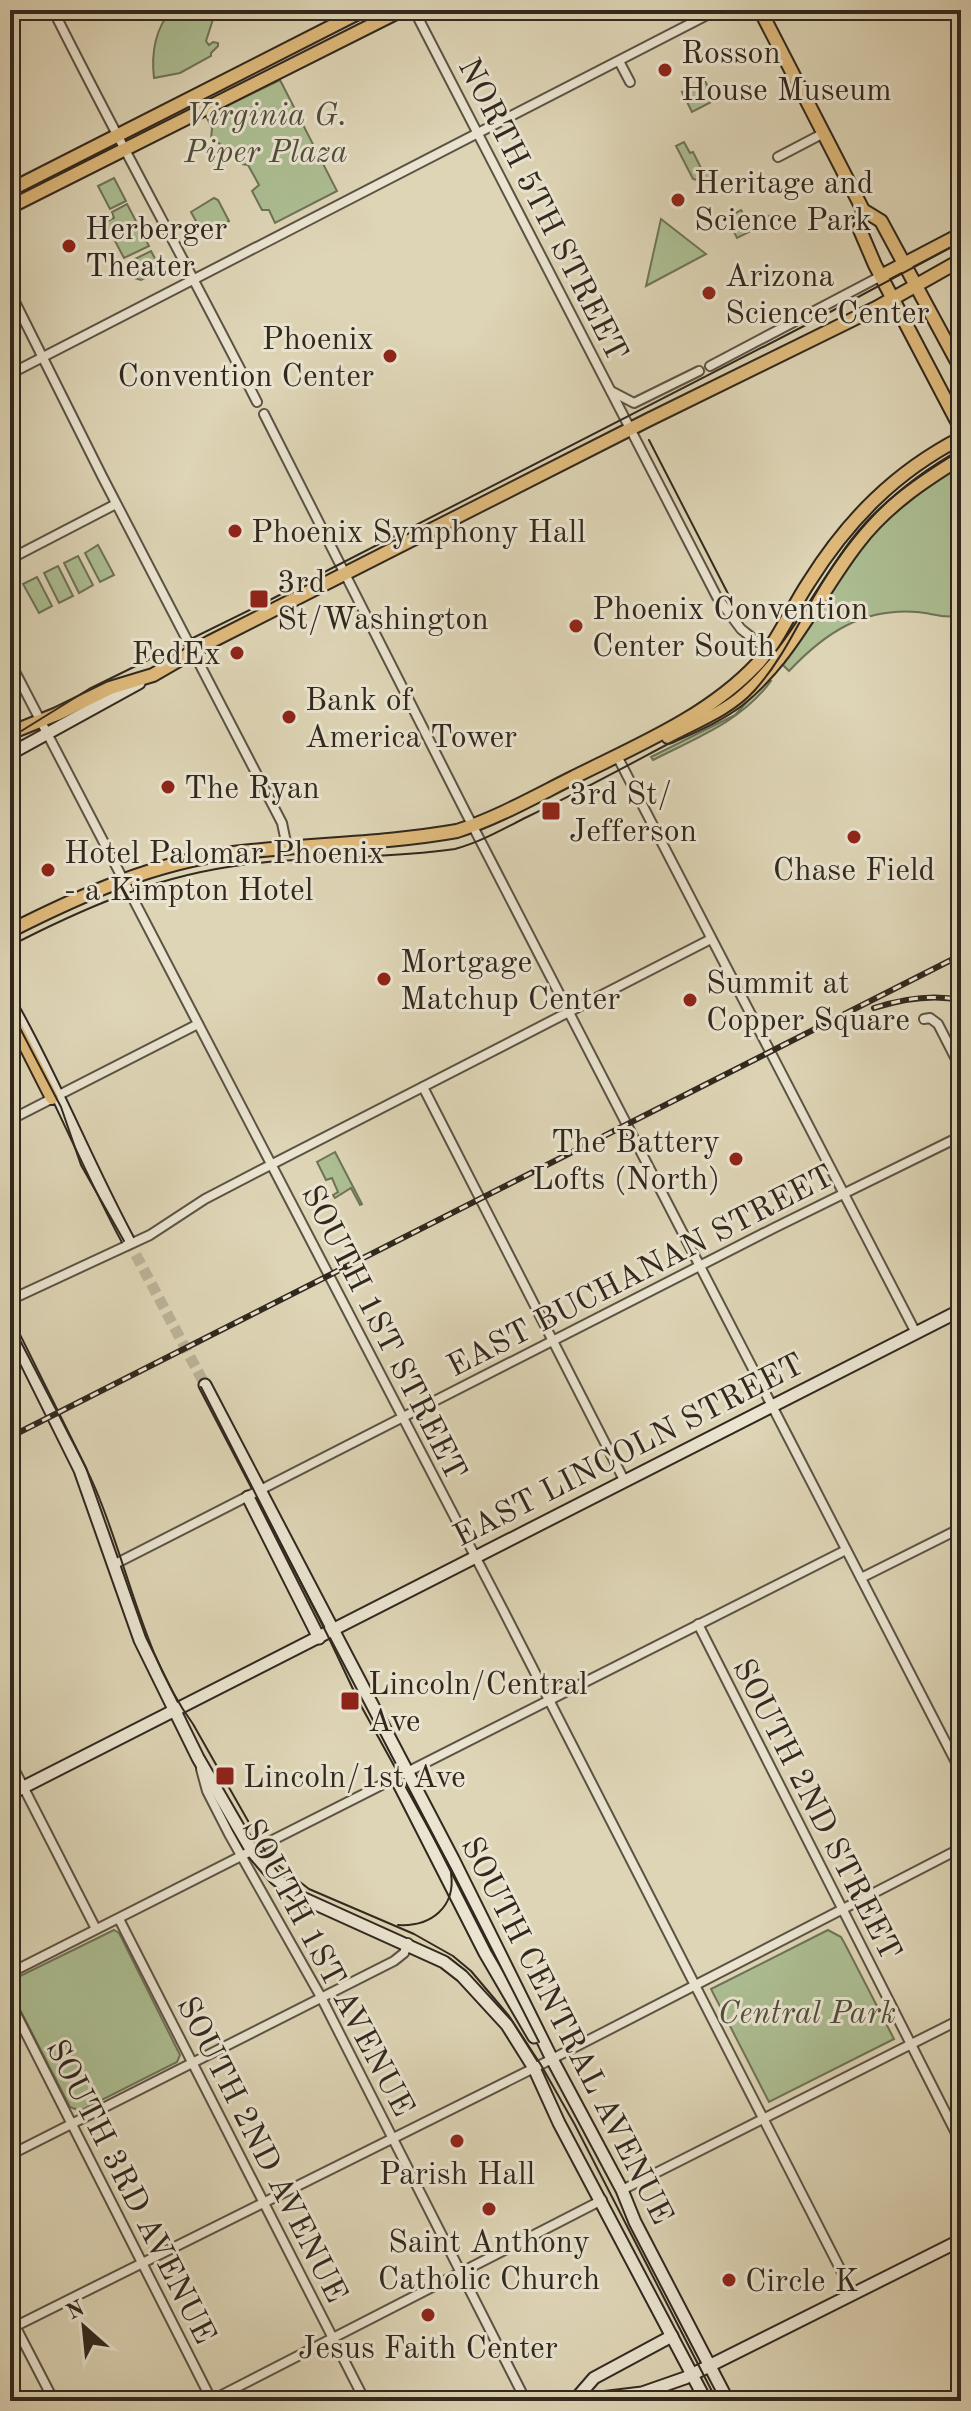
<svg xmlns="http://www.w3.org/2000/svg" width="971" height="2411" font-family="'Old Standard TT',serif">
  <rect width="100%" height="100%" fill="#ded5b6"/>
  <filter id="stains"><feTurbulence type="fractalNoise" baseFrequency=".0025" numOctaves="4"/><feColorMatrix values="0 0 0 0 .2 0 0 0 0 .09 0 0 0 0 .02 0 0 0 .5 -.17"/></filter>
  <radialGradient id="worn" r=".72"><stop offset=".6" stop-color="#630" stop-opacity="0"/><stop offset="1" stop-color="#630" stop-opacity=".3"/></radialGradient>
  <g fill="#acbe92" stroke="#6e7358" stroke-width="2">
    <path d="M171,10H216L206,41L209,45L213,42L218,43V46L211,53V56L180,73L154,78C151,53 155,30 171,10Z"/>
    <path d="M280,80L337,191L275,223L269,210H262L252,191L259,185L248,165L242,164L236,154C224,152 222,142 211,139L212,128L206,116Z"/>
    <path d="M705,81L715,100L692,112L682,92Z"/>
    <path d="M684,142L690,153L693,152L703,172L708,170L712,172V178L704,182L693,179L676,146Z"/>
    <path d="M114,178L126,201L110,209L98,186Z"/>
    <path d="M214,198L218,200L229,221L203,234L191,212Z"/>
    <path d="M127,204L149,246L124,258L105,222L114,218L112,212Z"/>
    <path d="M741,210L745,217L754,213L759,221L771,215L773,220L737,238L727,218Z"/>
    <path d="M661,219L706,254L646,286Z"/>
    <path d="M151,251L161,270L141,280L134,278L127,263Z"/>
    <path d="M961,466V607L958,609L960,614C947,620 932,613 917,612C862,608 825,633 789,671L783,665L861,545L912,494Z"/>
    <path d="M98,545L114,575L100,582L85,553Z"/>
    <path d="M78,556L93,585L79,593L64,563Z"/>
    <path d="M58,566L73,596L59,603L44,573Z"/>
    <path d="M37,577L52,606L39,613L23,584Z"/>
    <path d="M768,679L771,681C742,721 696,738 653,760L651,757L735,715Z"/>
    <path d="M335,1152L362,1204L360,1205L351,1188L335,1198L333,1195L338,1192L332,1178L326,1180L317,1162Z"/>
    <path d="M114,1930L119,1933L180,2055L177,2062L80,2111L70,2107L11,1992L16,1978Z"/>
    <path d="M828,1930L841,1937L846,1946L894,2039L769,2102L711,1989Z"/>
  </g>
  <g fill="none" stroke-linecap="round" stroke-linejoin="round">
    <path stroke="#bbb298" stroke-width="11" stroke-dasharray="11 5.5" stroke-linecap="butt" d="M128,1240L205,1385"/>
    <g stroke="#5c5344" stroke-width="12">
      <g id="street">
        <path d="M53,10C119,142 190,270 257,402"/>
        <path d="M414,10L717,597L741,629L780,660"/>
        <path d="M619,61L630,82"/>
        <path d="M778,157L822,134"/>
        <path d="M10,292L102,476L282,823L287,847"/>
        <path d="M710,366L881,276"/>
        <path d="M10,374L717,10"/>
        <path d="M611,391L634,403L699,371"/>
        <path d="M264,414L465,811L961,1772"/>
        <path d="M10,559L116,504"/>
        <path d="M10,662L502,1608L853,2294"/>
        <path d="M617,756L916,1333"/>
        <path d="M924,1019L930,1018L938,1024L961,1069"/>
        <path d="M423,1087L624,1480"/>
        <path d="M10,1120L198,1024"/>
        <path d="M10,1300L150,1235L205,1199L253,1174L711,939"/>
        <path d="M10,1407L15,1417"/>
        <path d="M115,1564L774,1228L961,1136"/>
        <path d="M861,1578L961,1528"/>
        <path d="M698,1624L961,2143"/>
        <path d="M10,1761L96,1929"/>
        <path d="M201,1769L207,1791L229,1834L321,1997L526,2401"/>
        <path d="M119,1919L365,2401"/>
        <path d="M10,1973L846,1550"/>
        <path d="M10,2002L212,2401"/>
        <path d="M10,2155L394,1961L404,1953L408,1943"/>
        <path d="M622,2190L961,2019"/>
        <path d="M10,2316L54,2401"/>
        <path d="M10,2329L552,2059L961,1848"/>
        <path d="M210,2401L602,2200"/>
      </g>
    </g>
    <g stroke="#31281e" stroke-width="15">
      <g id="secondary">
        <path d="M10,754L139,683"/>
        <path d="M10,1003C54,1080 86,1162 128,1240"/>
        <path d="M10,1329L80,1470L140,1640L198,1758L252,1851L275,1878L298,1896L444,1962L462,1976L507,2025L534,2068L559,2123L706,2401"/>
        <path d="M205,1385L453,1859L552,2059L622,2190L635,2222L728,2401"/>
        <path d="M248,1497L319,1638"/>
        <path d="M396,1778L485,1953L534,2037"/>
        <path d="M10,1794L961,1310"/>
        <path d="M574,2401L594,2378L672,2336"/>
        <path d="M576,2401L642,2393L685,2378L961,2240"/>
      </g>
    </g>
    <g stroke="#31281e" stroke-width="16">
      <g id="primary">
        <path d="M760,10L863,210L881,221L961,369"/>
        <path d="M10,190L364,10"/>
        <path d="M10,207L402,10"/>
        <path d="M863,210L860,230L875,265L961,429"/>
        <path d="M881,276L961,234"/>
        <path d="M10,733L57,714L110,688L153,675L210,642L648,420L876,308L961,260"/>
        <path d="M668,737C692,726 717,716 738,700C791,658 817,596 857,544C885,507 922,482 961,458"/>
        <path d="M10,931C79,896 155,862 233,853C307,844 383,844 457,831C497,818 534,797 572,778C636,746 707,717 757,664C779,640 791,609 809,582C848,520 895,472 961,438"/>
        <path d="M10,1015L52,1098"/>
      </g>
    </g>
    <use href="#street" stroke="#eae4d0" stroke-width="8"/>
    <use href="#secondary" stroke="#eae4d0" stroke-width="11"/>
    <use href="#primary" stroke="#dfba7b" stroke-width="12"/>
    <g stroke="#31281e" stroke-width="2">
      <path d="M649,440L740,617"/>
      <path d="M10,738L89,689L262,604L802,327L961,242"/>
      <path d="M10,946C80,910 150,879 228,867C303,855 380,860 455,849C481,842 503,829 527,817C575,794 621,769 668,744C697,728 732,716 755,690C780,662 795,630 813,598C852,531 893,487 961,449"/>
      <path d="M10,1009L61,1107L81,1165L124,1241"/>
      <path d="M10,1321C28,1355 45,1389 63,1423C76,1449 90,1473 100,1500C130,1575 145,1658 193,1724L269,1858L309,1889L414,1934L453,1956L471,1971L509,2016L541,2065L575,2125L717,2401"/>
      <path d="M201,1387L327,1634L360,1704L451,1869L539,2042"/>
      <path d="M398,1925C431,1927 456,1907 451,1873"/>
    </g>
    <g stroke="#31281e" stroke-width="6">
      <g id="rail">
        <path d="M874,1008C902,999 932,994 961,1000"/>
        <path d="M10,1437L961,955"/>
      </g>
    </g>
    <use href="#rail" stroke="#eae4d0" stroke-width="3" stroke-dasharray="9" stroke-linecap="butt"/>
  </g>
  <g fill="#8f2418" stroke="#eae4d0" stroke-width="3">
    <circle cx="665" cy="70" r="8"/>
    <circle cx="678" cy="200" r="8"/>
    <circle cx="69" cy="246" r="8"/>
    <circle cx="709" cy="293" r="8"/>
    <circle cx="390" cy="356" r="8"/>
    <circle cx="235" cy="531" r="8"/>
    <rect x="249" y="589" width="20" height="20" rx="4"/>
    <circle cx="576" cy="626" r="8"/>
    <circle cx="237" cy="653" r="8"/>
    <circle cx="289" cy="717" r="8"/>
    <circle cx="168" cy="787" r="8"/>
    <rect x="541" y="801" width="20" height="20" rx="4"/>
    <circle cx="854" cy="837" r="8"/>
    <circle cx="48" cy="870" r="8"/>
    <circle cx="384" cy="979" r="8"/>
    <circle cx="690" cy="1000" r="8"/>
    <circle cx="736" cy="1159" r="8"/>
    <rect x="340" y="1691" width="20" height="20" rx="4"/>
    <rect x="215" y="1766" width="20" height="20" rx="4"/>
    <circle cx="457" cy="2141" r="8"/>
    <circle cx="489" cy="2209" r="8"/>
    <circle cx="729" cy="2280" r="8"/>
    <circle cx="428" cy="2315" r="8"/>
  </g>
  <g text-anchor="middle" stroke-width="6" stroke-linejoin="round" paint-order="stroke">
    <g font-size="32" fill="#31281e" stroke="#eae4d0" text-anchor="start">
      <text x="681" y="63">Rosson<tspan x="681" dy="37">House Museum</tspan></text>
      <text x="694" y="193">Heritage and<tspan x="694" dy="37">Science Park</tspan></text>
      <text x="85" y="239">Herberger<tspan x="85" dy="37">Theater</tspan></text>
      <text x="725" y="286">Arizona<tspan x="725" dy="37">Science Center</tspan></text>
      <text x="374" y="349" text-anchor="end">Phoenix<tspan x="374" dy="37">Convention Center</tspan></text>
      <text x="251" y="542">Phoenix Symphony Hall</text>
      <text x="277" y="592">3rd<tspan x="277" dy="37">St/Washington</tspan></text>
      <text x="592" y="619">Phoenix Convention<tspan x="592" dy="37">Center South</tspan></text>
      <text x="221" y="664" text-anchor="end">FedEx</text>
      <text x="305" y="710">Bank of<tspan x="305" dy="37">America Tower</tspan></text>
      <text x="184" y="798">The Ryan</text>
      <text x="569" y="804">3rd St/<tspan x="569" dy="37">Jefferson</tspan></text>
      <text x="64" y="863">Hotel Palomar Phoenix<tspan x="64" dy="37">- a Kimpton Hotel</tspan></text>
      <text x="854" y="880" text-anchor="middle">Chase Field</text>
      <text x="400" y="972">Mortgage<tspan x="400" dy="37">Matchup Center</tspan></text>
      <text x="706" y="993">Summit at<tspan x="706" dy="37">Copper Square</tspan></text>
      <text x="720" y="1152" text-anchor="end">The Battery<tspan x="720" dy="37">Lofts (North)</tspan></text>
      <text x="368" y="1694">Lincoln/Central<tspan x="368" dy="37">Ave</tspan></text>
      <text x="243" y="1787">Lincoln/1st Ave</text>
      <text x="457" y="2184" text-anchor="middle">Parish Hall</text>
      <text x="489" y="2252" text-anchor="middle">Saint Anthony<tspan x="489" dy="37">Catholic Church</tspan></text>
      <text x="745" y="2291">Circle K</text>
      <text x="428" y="2358" text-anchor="middle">Jesus Faith Center</text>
    </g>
    <g font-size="32" font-style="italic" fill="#504e3b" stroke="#eae4d0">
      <text x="266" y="125">Virginia G.<tspan x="266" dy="37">Piper Plaza</tspan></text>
      <text x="807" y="2023">Central Park</text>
    </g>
    <g font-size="32" fill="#31281e" stroke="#eae4d0">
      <text transform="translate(544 209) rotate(63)" y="11">NORTH 5TH STREET</text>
      <text transform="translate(640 1270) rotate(-27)" y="11">EAST BUCHANAN STREET</text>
      <text transform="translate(385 1332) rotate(63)" y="11">SOUTH 1ST STREET</text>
      <text transform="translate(628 1449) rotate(-27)" y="11">EAST LINCOLN STREET</text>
      <text transform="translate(818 1809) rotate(63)" y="11">SOUTH 2ND STREET</text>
      <text transform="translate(329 1967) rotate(62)" y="11">SOUTH 1ST AVENUE</text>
      <text transform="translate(568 2030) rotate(63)" y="11">SOUTH CENTRAL AVENUE</text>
      <text transform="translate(263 2149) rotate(63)" y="11">SOUTH 2ND AVENUE</text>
      <text transform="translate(132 2191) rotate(63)" y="11">SOUTH 3RD AVENUE</text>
    </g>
  </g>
  <rect width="971" height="2411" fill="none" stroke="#ded5b6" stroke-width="40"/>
  <rect x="12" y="12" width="947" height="2387" fill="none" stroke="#31281e" stroke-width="4"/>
  <rect x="20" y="20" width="931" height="2371" fill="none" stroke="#31281e" stroke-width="2"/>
  <g transform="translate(84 2327) rotate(333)" stroke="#eae4d0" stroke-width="6" paint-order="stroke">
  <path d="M0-6L14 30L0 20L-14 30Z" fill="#31281e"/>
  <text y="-12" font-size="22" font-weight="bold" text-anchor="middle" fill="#31281e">N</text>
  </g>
  <rect width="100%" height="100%" filter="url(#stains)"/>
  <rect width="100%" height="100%" fill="url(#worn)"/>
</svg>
